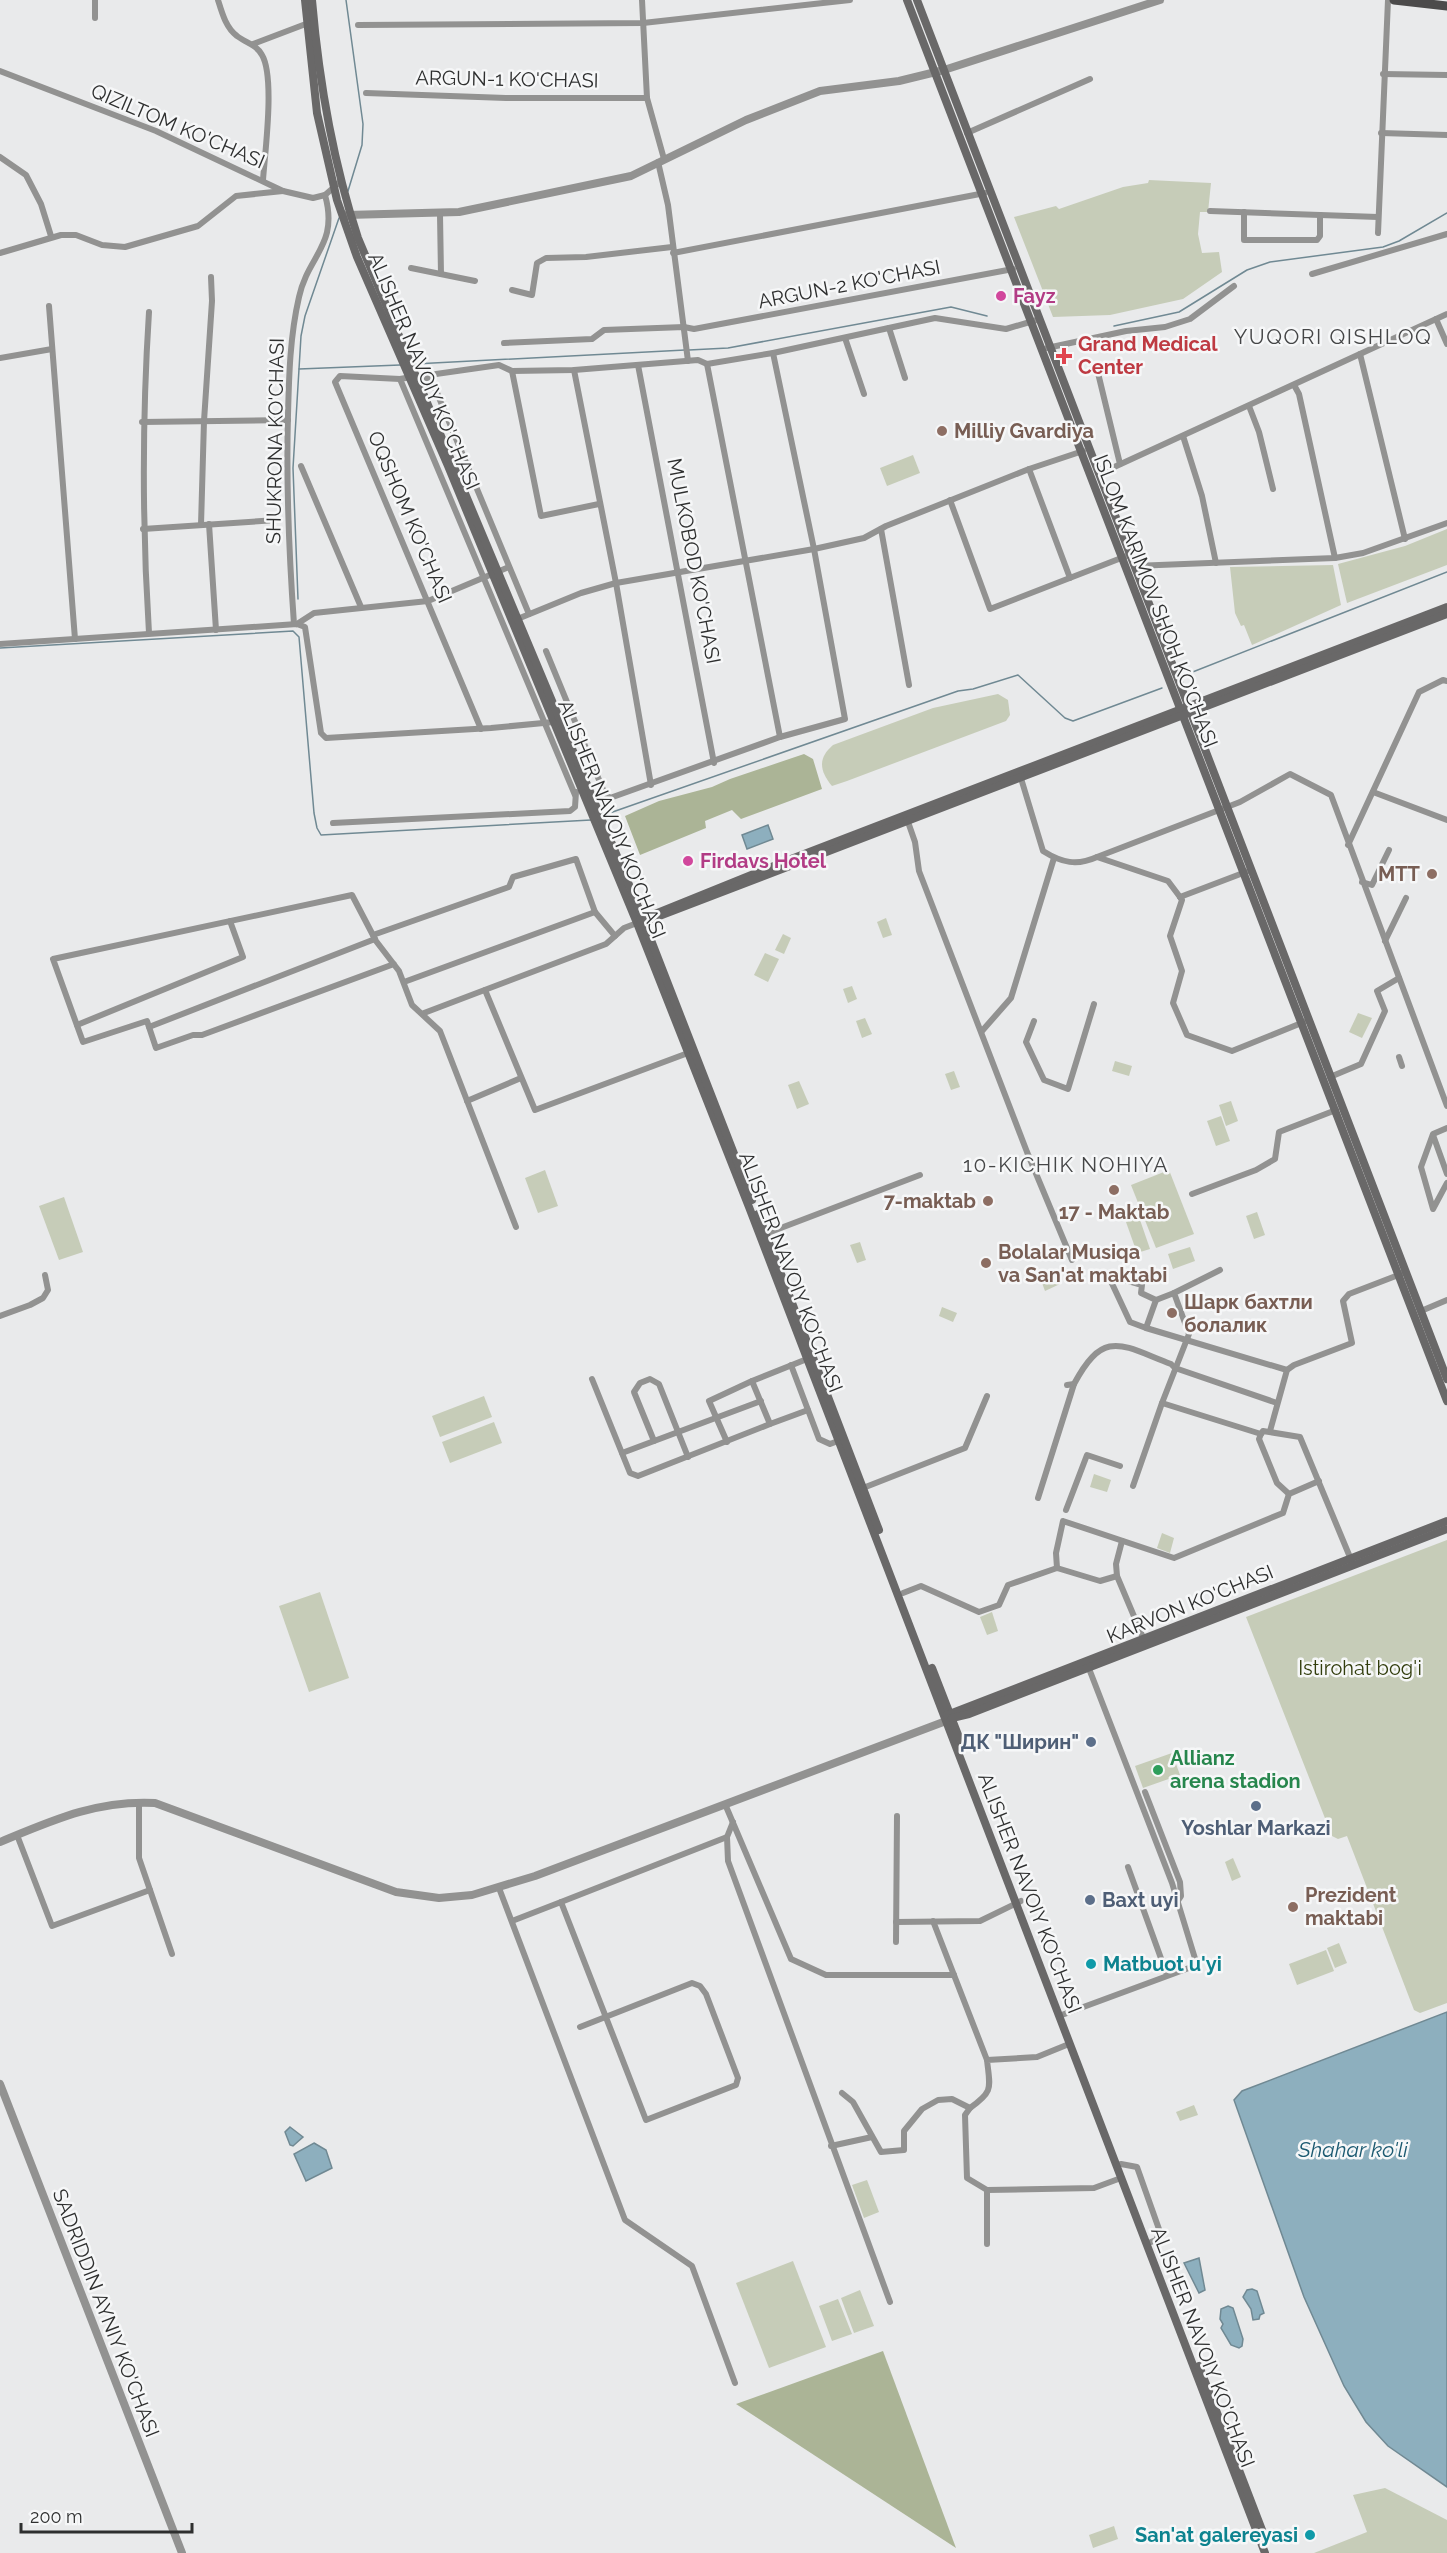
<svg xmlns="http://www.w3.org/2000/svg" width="1447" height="2553" font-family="Raleway,sans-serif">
  <rect width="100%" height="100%" fill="#e9eaeb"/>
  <g fill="#c6ccb8">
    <path d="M1149,180L1211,183L1208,212H1200L1198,234L1202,253L1219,252L1222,272L1183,299L1110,315L1053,317L1014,217L1056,206L1059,209L1123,187L1148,183Z"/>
    <path d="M913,455L920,473L887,486L880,468Z"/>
    <path d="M1447,529V565L1347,603L1338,564L1405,546Z"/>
    <path d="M1333,565L1341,605L1252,645L1244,625L1241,626L1235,613L1230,567Z"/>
    <path d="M998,694L1008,700L1010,715L1006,721L847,781L832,786C819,770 818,758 833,745L933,708Z"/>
    <path d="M886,918L892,935L883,938L877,922Z"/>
    <path d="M783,934L791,938L784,954L775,950Z"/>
    <path d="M765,953L779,959L768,982L754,975Z"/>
    <path d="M852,986L857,999L848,1003L843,989Z"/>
    <path d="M1358,1013L1372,1018L1362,1038L1349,1032Z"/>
    <path d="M865,1018L872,1034L862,1038L856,1021Z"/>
    <path d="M1115,1061L1132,1066L1129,1076L1112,1071Z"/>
    <path d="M954,1071L960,1087L951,1090L945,1074Z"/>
    <path d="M799,1081L809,1104L797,1109L788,1085Z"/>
    <path d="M1231,1101L1238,1121L1226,1126L1219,1105Z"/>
    <path d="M1221,1116L1230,1141L1216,1146L1207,1121Z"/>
    <path d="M545,1170L558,1206L538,1213L525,1178Z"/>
    <path d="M1169,1170L1194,1234L1156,1248L1131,1185Z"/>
    <path d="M64,1197L83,1252L59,1260L39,1206Z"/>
    <path d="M1257,1212L1265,1235L1254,1239L1246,1216Z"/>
    <path d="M1139,1217L1150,1249L1137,1253L1126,1222Z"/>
    <path d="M860,1242L866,1260L857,1263L850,1245Z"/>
    <path d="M1190,1247L1195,1261L1173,1269L1168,1254Z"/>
    <path d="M1057,1277L1060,1284L1045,1291L1042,1283Z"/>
    <path d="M942,1307L957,1313L953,1322L939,1316Z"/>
    <path d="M484,1396L492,1417L440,1437L432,1416Z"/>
    <path d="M494,1422L502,1443L450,1463L442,1442Z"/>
    <path d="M1094,1474L1111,1480L1107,1492L1090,1487Z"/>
    <path d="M1162,1533L1174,1538L1170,1553L1157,1548Z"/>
    <path d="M1447,1540V2003L1420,2013L1414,2010L1347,1836L1338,1839L1332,1836L1246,1617Z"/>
    <path d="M320,1592L349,1678L309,1692L279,1606Z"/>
    <path d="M992,1612L998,1631L987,1635L980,1617Z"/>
    <path d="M1172,1753L1180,1775L1143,1788L1135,1766Z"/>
    <path d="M1233,1858L1241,1877L1232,1881L1225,1862Z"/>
    <path d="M1339,1943L1347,1963L1335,1968L1327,1948Z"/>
    <path d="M1326,1950L1334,1971L1297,1985L1289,1964Z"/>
    <path d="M1194,2105L1198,2115L1180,2121L1176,2112Z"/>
    <path d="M867,2180L879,2212L864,2218L852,2185Z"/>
    <path d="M793,2261L826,2347L769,2368L736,2283Z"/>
    <path d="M860,2290L874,2326L854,2333L841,2298Z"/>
    <path d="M838,2299L852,2334L832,2341L819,2306Z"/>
    <path d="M1385,2488L1447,2520V2553H1314L1367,2532L1353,2495Z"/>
    <path d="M1114,2526L1118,2539L1093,2548L1089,2535Z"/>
  </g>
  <g fill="#abb496">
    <path d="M804,754L813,759L822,789L741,819L732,810L705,821L706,828L640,855L625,816L659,801L712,787L730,779Z"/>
    <path d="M883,2351L956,2548L736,2404Z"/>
  </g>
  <g fill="#8dafbe" stroke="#708993" stroke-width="1.5">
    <path d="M768,825L773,839L747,849L742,835Z"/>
    <path d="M1447,2012V2487L1388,2446L1366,2422L1344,2386L1304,2297L1234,2100L1242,2091Z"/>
    <path d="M290,2127L303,2137L293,2146L290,2145L285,2132Z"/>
    <path d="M314,2143L326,2150L332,2168L306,2181L294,2154Z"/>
    <path d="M1199,2258L1205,2290L1199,2293L1184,2263Z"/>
    <path d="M1252,2289L1257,2291L1264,2313L1260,2315L1259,2319L1253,2320L1251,2309L1243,2297L1247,2290Z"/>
    <path d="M1228,2306L1233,2308L1243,2339L1242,2346L1239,2348L1231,2345L1221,2328L1223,2324L1220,2319L1221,2309Z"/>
  </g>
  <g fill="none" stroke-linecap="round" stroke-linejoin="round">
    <g stroke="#708993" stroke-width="1.5">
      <path d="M346,0L363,124L362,145L348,191"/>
      <path d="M1114,326L1179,312L1247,270L1270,262L1383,247L1399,241L1447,213"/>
      <path d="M689,350L728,348L951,307L987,316"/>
      <path d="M414,364L685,350"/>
      <path d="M299,369L400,365"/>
      <path d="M298,599L293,468L301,336L305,316L339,218"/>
      <path d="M0,648L293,631L299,637L314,813L317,828L321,835L591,820"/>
      <path d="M1185,675L1447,572"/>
      <path d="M604,815L958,691L973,689L1018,675L1065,718L1073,721L1162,688"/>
    </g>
    <g stroke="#929291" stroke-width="6">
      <path d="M95,0V18"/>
      <path d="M218,0C222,13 226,28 237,36C246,43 256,44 262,55C275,77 265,152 263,180"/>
      <path d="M642,0L647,98L664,159"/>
      <path d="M358,25L643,23L850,0"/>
      <path d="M253,44L311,22"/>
      <path d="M0,71L156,131L283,191L313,198L325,195L340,182"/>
      <path d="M1383,74L1447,75"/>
      <path d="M366,93L506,98H647"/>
      <path d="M967,133L1090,79"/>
      <path d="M1381,133L1447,135"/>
      <path d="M0,157L26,175L41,204L51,236"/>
      <path d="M658,162L668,205L688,361"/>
      <path d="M1210,211L1378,217"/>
      <path d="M1244,212V240H1317L1320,236V215"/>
      <path d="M440,215L441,274"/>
      <path d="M1378,233L1388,0"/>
      <path d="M0,253L61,235H76L102,245L125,247L198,226L236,196L283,191"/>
      <path d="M673,253L985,193"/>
      <path d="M411,268L475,281"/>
      <path d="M1312,274L1447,234"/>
      <path d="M512,290L532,295L537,263L546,258L586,257L672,247"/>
      <path d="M49,306L75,639"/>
      <path d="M1436,319L1447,344"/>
      <path d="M889,328L905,378"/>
      <path d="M845,338L864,394"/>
      <path d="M504,343L592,339L604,330L684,327L694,329L1013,269"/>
      <path d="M1047,348L1126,331L1165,327L1190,319L1234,286"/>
      <path d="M1360,354L1405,539"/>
      <path d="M0,358L52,349"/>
      <path d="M707,364L780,737"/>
      <path d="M638,365L714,763"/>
      <path d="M574,370L616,583L651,785"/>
      <path d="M512,371L541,516L599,504"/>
      <path d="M1098,373L1120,464"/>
      <path d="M430,376L529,614"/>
      <path d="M411,377L400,379L575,795"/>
      <path d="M400,379L340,376L335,382L481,729"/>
      <path d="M420,381L436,374L499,365L512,371L574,370L698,360L707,364L773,353L935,318L1006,329L1040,319"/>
      <path d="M1294,385L1299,394L1335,558"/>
      <path d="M1249,406L1259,432L1273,489"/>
      <path d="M142,422L288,420"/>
      <path d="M1183,436L1202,496L1216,563"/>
      <path d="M301,466L361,607"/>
      <path d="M1029,469L1070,578"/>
      <path d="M1099,474L1447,314"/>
      <path d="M950,500L990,609L1129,555"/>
      <path d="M209,524L216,630"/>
      <path d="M201,525L204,421L212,301L211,277"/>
      <path d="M143,529L277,520"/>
      <path d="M881,529L909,685"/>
      <path d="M1134,566L1335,558L1363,553L1447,523"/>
      <path d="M515,620L581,593L616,583L814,549L864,538L886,526L1029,469L1083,451"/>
      <path d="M294,624C289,554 286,485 288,415C289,375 290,336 299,297C308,255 339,245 325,195"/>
      <path d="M297,624L314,613L428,601L509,567"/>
      <path d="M149,633C142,524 142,421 149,312"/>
      <path d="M0,644L297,624L305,627L321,733L326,738L491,728L554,722L571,714"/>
      <path d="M546,651L604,792L610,798L780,737L845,719L814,549L773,353"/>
      <path d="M1020,775L1043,851C1062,863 1077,866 1097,857L1168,881L1180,897"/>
      <path d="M1373,792L1447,820"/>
      <path d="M907,819L915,842L919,871L1027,1152L1072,1260"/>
      <path d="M333,823L570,811L575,807L576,792"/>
      <path d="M1348,845L1419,692L1443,680L1447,681"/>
      <path d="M1097,857L1240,802L1290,774L1331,795L1447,1106"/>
      <path d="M1362,882L1372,885L1389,850"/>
      <path d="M1180,897L1182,900L1170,936L1182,971L1173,1003L1187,1035L1232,1051L1304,1022"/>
      <path d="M1180,897L1251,870"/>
      <path d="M373,935L509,887L513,877L576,859L595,912L615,936"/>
      <path d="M1385,941L1406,898"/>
      <path d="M394,964L202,1035H193L156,1048L147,1021L83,1042L53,959L352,895L376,941L399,971L412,1005L440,1031L516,1227"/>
      <path d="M404,982L595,912"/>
      <path d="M485,990L535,1110L688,1053"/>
      <path d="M424,1013L606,944L624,928L637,923"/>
      <path d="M1034,1021L1026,1042L1044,1080L1068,1089L1094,1004"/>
      <path d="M77,1025L243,957L230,921"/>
      <path d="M149,1027L375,939"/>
      <path d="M982,1031L1011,998L1054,858"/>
      <path d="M1399,1057L1402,1066"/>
      <path d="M1330,1077L1361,1064L1385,1011L1377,991L1399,978"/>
      <path d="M467,1101L521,1078"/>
      <path d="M1447,1128L1433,1134L1421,1167L1433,1209L1447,1183"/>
      <path d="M1433,1135L1447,1174"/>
      <path d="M1192,1194L1256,1170L1275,1159L1279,1132L1336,1110"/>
      <path d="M765,1234L920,1175"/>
      <path d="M1108,1275L1142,1285L1141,1293L1156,1300L1146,1328L1130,1322Z"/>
      <path d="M1156,1300L1174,1293"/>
      <path d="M1421,1311L1447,1300"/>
      <path d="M0,1316L30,1305L43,1298L48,1290L45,1275"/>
      <path d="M1146,1328L1287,1370"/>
      <path d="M791,1365L819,1439L830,1444L838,1441"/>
      <path d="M592,1379L630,1473L638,1476L770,1424L752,1381L807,1359"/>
      <path d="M1067,1385L1074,1384C1104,1328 1121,1345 1171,1364L1175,1368L1277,1403"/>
      <path d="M1162,1403L1189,1334L1174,1293L1220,1270"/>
      <path d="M770,1424L808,1410"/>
      <path d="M1270,1431L1287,1370L1294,1365L1352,1343L1343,1301L1349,1294L1401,1274"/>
      <path d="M1261,1434L1259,1439L1277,1483L1289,1494"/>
      <path d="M654,1441L634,1392L640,1383L650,1379L659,1384L688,1457"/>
      <path d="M727,1442L709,1401L752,1381"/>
      <path d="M622,1453L761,1401"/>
      <path d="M1133,1486L1162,1403L1261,1434L1263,1431L1300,1437L1352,1562"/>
      <path d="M863,1488L965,1448L987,1396"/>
      <path d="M1038,1498L1074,1384"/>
      <path d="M1066,1510L1087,1455L1120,1466"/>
      <path d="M1122,1541L1116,1564L1117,1576L1144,1640"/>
      <path d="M1057,1568L1056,1553L1063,1521L1174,1558L1283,1513L1289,1494L1319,1481"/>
      <path d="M903,1593L921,1586L979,1612L999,1605L1008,1585L1057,1568L1100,1581L1117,1576"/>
      <path d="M1145,1792L1180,1882L1181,1896L1177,1902"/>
      <path d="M139,1802V1858L172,1954"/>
      <path d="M725,1804L791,1959L826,1975H954"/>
      <path d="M733,1822L727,1837L728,1861L890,2302"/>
      <path d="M17,1835L52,1926L150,1890"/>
      <path d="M1128,1867L1167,1975"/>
      <path d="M499,1888L625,2220L692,2266L735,2383"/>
      <path d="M561,1902L727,1837"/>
      <path d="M512,1921L561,1902L646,2120L736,2085L738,2078L706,1994L700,1986L692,1983L580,2027"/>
      <path d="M933,1921L987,2060"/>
      <path d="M896,1922L980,1921L1021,1901"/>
      <path d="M896,1942L897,1816"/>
      <path d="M1059,2016L1197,1965L1172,1883L1088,1666"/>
      <path d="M842,2093L853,2102L881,2152L904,2150V2131L922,2109L938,2100L952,2099L970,2108L965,2115L967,2178L987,2190L1094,2188L1121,2178"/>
      <path d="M970,2108C994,2091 990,2088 987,2060L1037,2057L1069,2044"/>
      <path d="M831,2146L872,2137"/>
      <path d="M1121,2164L1137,2167L1160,2232L1156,2240L1151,2242"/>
      <path d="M987,2190V2244"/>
    </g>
    <g stroke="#929291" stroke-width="8">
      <path d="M347,215L459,212L631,176L746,120L820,91L899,81L944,70L1160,0"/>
      <path d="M0,1842C53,1820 97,1800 155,1803L396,1892L439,1898L472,1895L535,1876L946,1721"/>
      <path d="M0,2084L182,2553"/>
    </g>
    <g stroke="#696868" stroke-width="8">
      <path d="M305,0L317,113L337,200L357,257L448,466L637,923L749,1207L1265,2553"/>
      <path d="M312,0C319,82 332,159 358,238L635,899L752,1200"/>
      <path d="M907,0L1447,1401"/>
      <path d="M917,0L1447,1379"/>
      <path d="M640,920L786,861L1447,607"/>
      <path d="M641,923L1447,614"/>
      <path d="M758,1214L879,1530"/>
      <path d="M932,1668L960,1740"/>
      <path d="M947,1715L1447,1521"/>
      <path d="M952,1718L969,1714L1447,1529"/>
      <path d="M1199,2366L1262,2530"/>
    </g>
    <path stroke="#4c4b4b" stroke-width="9" d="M1394,0L1447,6"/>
  </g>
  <g fill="#d1479c" stroke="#f6f7f8" stroke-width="2">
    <circle cx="1001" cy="296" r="6"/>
    <circle cx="688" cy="861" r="6"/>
  </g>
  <path fill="#e0444e" stroke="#f6f7f8" stroke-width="2" d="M1061 347h6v6h6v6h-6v6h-6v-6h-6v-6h6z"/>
  <g fill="#8d6e63" stroke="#f6f7f8" stroke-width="2">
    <circle cx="942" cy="431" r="6"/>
    <circle cx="1432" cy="874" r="6"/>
    <circle cx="1114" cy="1190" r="6"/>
    <circle cx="988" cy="1201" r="6"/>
    <circle cx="986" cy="1263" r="6"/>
    <circle cx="1172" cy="1313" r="6"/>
    <circle cx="1293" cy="1907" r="6"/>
  </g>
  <g fill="#5c6f8a" stroke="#f6f7f8" stroke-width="2">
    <circle cx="1091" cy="1742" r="6"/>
    <circle cx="1256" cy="1806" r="6"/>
    <circle cx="1090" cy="1900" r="6"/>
  </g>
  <circle fill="#2e9e5b" stroke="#f6f7f8" stroke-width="2" cx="1158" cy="1770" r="6"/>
  <g fill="#0f9aa8" stroke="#f6f7f8" stroke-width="2">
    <circle cx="1091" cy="1964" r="6"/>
    <circle cx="1310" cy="2535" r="6"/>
  </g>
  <g text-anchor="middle" stroke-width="5" stroke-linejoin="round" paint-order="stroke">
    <g font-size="20" fill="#2e2f2f" stroke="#f6f7f8">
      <text transform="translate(507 79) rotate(1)" y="7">ARGUN-1 KO'CHASI</text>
      <text transform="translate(178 126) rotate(23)" y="7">QIZILTOM KO'CHASI</text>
      <text transform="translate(849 284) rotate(-11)" y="7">ARGUN-2 KO'CHASI</text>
      <text transform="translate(424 371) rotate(67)" y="7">ALISHER NAVOIY KO'CHASI</text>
      <text transform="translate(275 441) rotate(-89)" y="7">SHUKRONA KO'CHASI</text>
      <text transform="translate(410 517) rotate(67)" y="7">OQSHOM KO'CHASI</text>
      <text transform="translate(694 561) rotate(79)" y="7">MULKOBOD KO'CHASI</text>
      <text transform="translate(1156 601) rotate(69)" y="7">ISLOM KARIMOV SHOH KO'CHASI</text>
      <text transform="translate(612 819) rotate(68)" y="7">ALISHER NAVOIY KO'CHASI</text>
      <text transform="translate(791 1272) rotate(69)" y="7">ALISHER NAVOIY KO'CHASI</text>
      <text transform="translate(1190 1604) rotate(-22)" y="7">KARVON KO'CHASI</text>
      <text transform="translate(1030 1893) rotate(69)" y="7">ALISHER NAVOIY KO'CHASI</text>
      <text transform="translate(106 2313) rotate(69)" y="7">SADRIDDIN AYNIY KO'CHASI</text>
      <text transform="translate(1203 2347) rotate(69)" y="7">ALISHER NAVOIY KO'CHASI</text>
    </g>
    <g font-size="20" font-weight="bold" fill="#b23c85" stroke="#f6f7f8" text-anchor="start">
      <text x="1013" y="303">Fayz</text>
      <text x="700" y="868">Firdavs Hotel</text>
    </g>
    <g font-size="20" font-weight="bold" fill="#be3a42" stroke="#f6f7f8" text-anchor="start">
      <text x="1078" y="351">Grand Medical<tspan x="1078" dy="23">Center</tspan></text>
    </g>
    <g font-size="20" font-weight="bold" fill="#785e54" stroke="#f6f7f8" text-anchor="start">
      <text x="954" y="438">Milliy Gvardiya</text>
      <text x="1420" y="881" text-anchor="end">MTT</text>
      <text x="976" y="1208" text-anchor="end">7-maktab</text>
      <text x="1114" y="1219" text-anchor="middle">17 - Maktab</text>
      <text x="998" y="1259">Bolalar Musiqa<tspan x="998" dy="23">va San'at maktabi</tspan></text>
      <text x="1184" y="1309">Шарк бахтли<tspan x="1184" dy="23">болалик</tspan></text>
      <text x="1305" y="1902">Prezident<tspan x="1305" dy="23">maktabi</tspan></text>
    </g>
    <g font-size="20" fill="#323d0c" stroke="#f6f7f8">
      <text x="1360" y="1675">Istirohat bog'i</text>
    </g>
    <g font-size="20" font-weight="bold" fill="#4e5e75" stroke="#f6f7f8" text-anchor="end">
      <text x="1079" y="1749">ДК "Ширин"</text>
      <text x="1256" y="1835" text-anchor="middle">Yoshlar Markazi</text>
      <text x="1102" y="1907" text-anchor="start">Baxt uyi</text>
    </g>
    <g font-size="20" font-weight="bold" fill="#27864d" stroke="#f6f7f8" text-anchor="start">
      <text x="1170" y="1765">Allianz<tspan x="1170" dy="23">arena stadion</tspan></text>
    </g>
    <g font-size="20" font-weight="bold" fill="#0d838f" stroke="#f6f7f8" text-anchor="start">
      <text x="1103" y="1971">Matbuot u'yi</text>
      <text x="1298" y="2542" text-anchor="end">San'at galereyasi</text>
    </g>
    <g font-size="21" letter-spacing="1.5" fill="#454647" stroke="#f6f7f8">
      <text x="1333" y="344">YUQORI QISHLOQ</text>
      <text x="1066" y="1172">10-KICHIK NOHIYA</text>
    </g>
    <g font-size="21" font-style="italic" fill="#1c5a71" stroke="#f6f7f8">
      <text x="1353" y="2157">Shahar ko'li</text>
    </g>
  </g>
  <path d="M21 2523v9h171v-9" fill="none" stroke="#2e2f2f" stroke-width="3"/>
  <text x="30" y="2523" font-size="18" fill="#2e2f2f" stroke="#f6f7f8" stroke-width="4.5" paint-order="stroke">200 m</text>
</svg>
